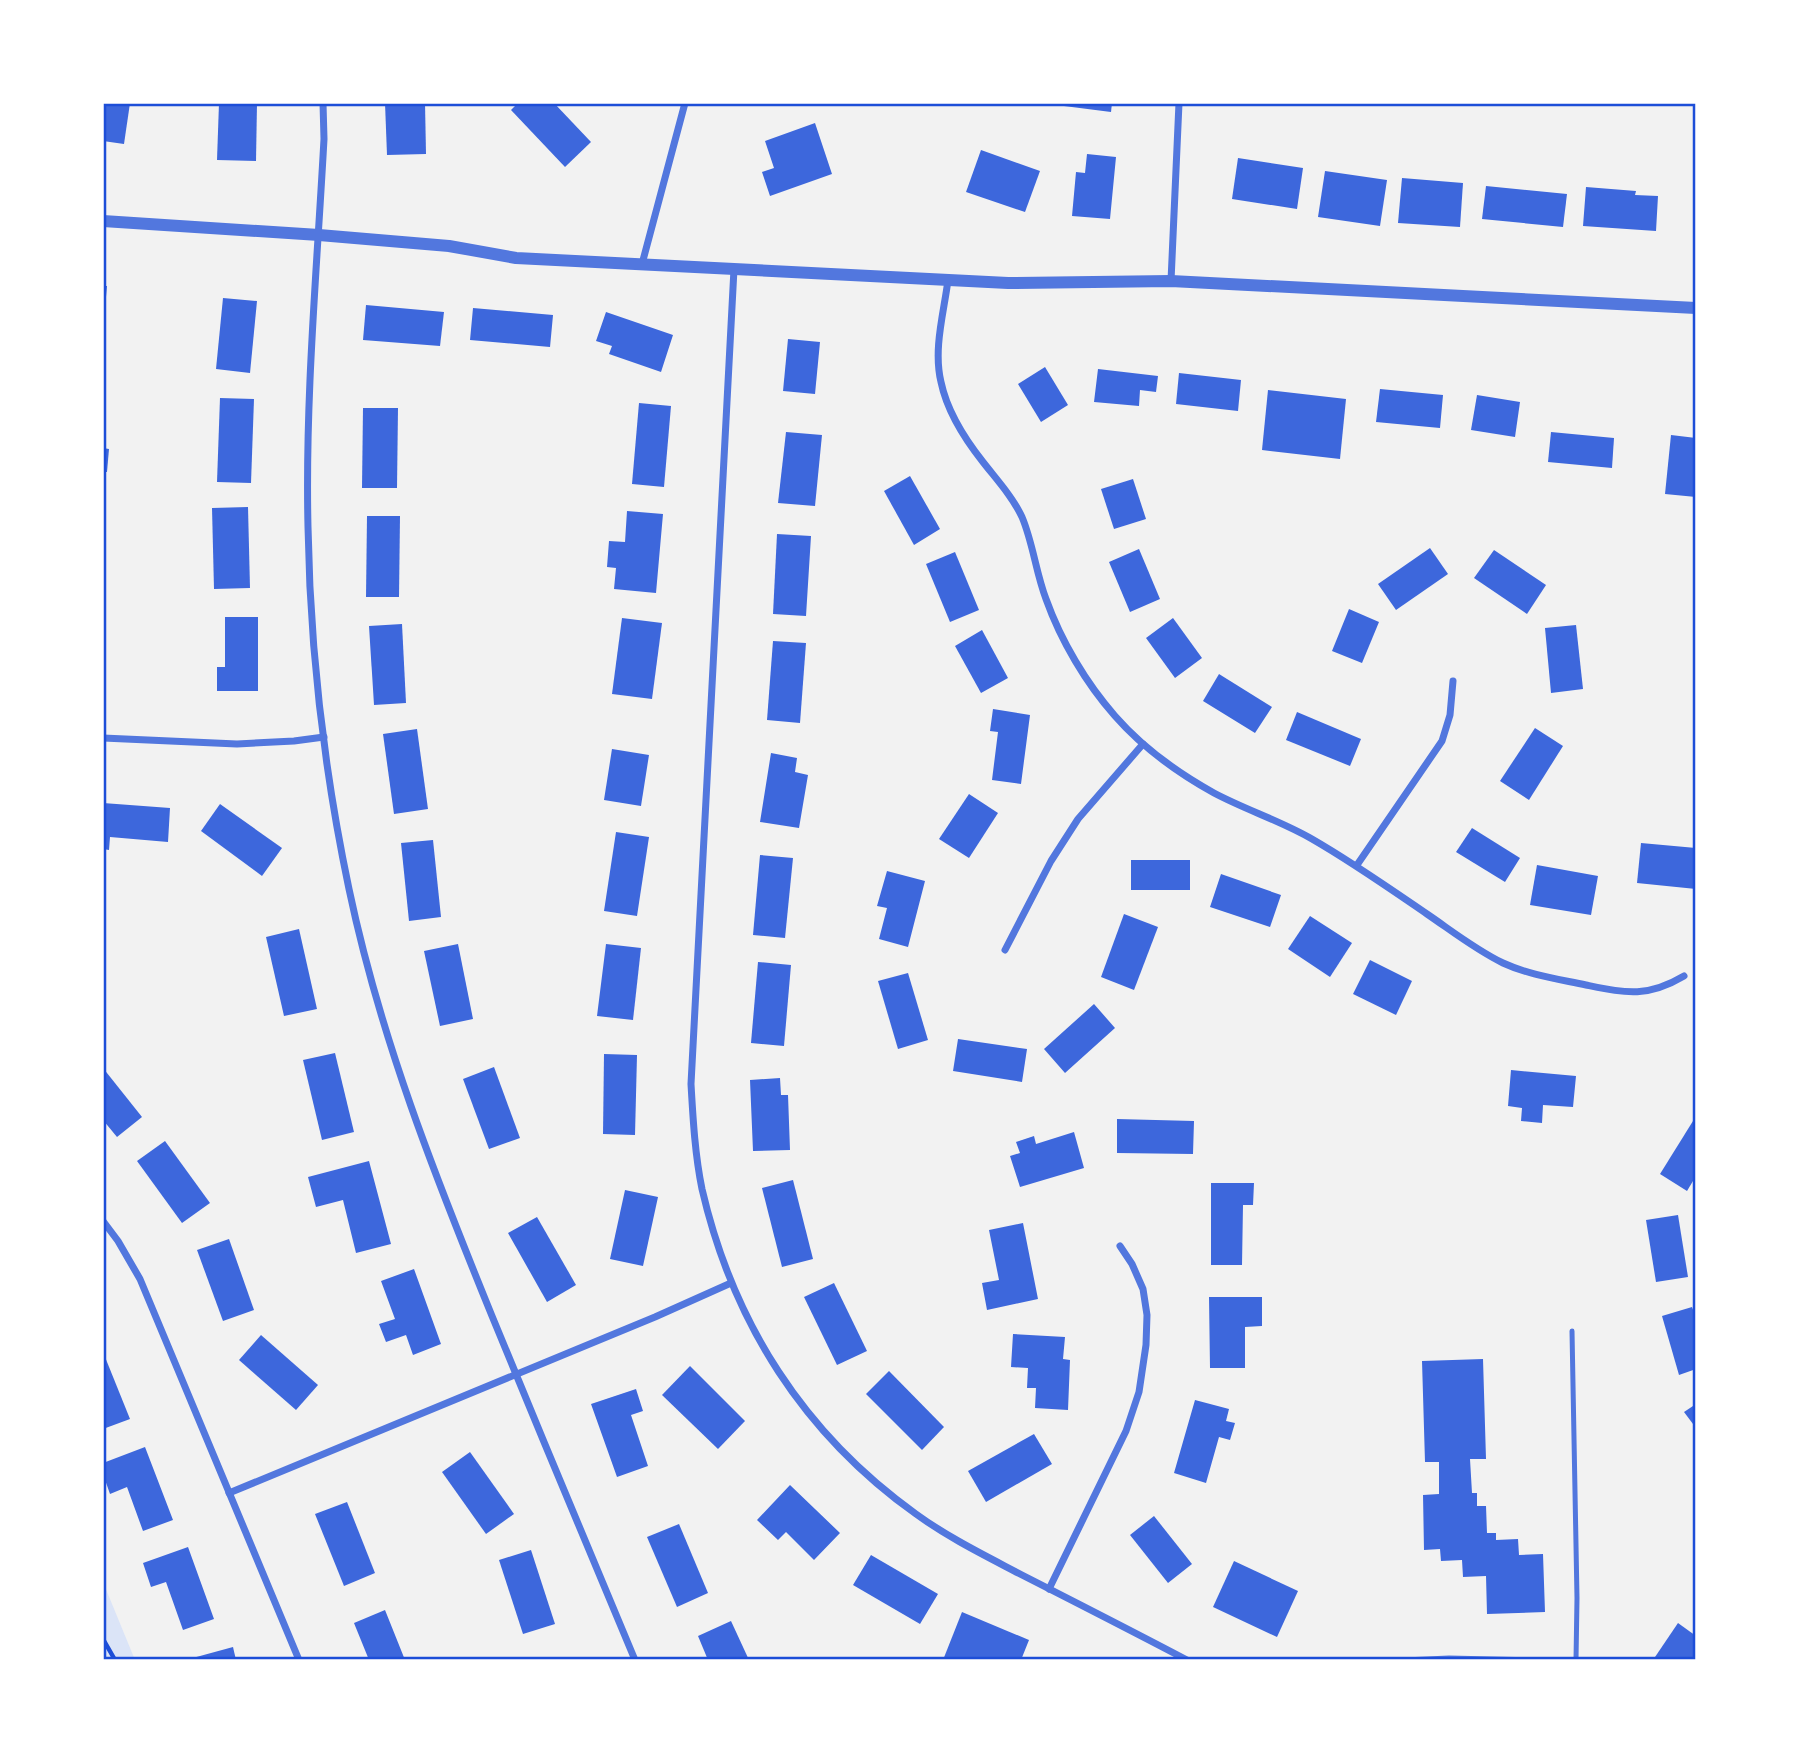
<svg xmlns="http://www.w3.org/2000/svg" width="1799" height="1763" font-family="Helvetica,sans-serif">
  <rect width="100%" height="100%" fill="#f2f2f2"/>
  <path fill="#dbe4f7" d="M103,1582L135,1660H103Z"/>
  <g fill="#3d67dc">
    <path d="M103,103H130L124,144L103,141Z"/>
    <path d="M219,103H257L256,161L217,160Z"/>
    <path d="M385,103H425L426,154L387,155Z"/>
    <path d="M518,103H554L591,142L565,167L511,110Z"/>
    <path d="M1064,103H1112L1111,112L1064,106Z"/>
    <path d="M815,123L832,174L770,196L762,172L774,168L765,141Z"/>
    <path d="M981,150L1040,171L1025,212L966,192Z"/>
    <path d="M1087,154L1116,157L1110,219L1072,216L1076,172L1085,173Z"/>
    <path d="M1238,158L1303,168L1297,209L1232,199Z"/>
    <path d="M1325,171L1387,180L1380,226L1318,217Z"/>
    <path d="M1402,178L1463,183L1460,227L1398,223Z"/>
    <path d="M1486,186L1567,194L1563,227L1482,219Z"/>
    <path d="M1586,187L1636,191L1635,195L1658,196L1656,231L1583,226Z"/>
    <path d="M103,286H107L105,308H103Z"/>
    <path d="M223,298L257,301L250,373L216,369Z"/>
    <path d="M366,305L444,312L440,346L363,340Z"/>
    <path d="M473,308L553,315L550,347L470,340Z"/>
    <path d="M606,312L673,335L661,372L609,354L612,346L596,341Z"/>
    <path d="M788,339L820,342L815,394L783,391Z"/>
    <path d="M1045,367L1068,405L1041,422L1018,384Z"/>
    <path d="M1098,369L1158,376L1156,392L1140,390L1139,406L1094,402Z"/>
    <path d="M1179,373L1241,380L1238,411L1176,404Z"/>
    <path d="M1380,389L1443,395L1440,428L1376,422Z"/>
    <path d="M1268,390L1346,399L1340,459L1262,450Z"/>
    <path d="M1477,395L1520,402L1515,437L1471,430Z"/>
    <path d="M220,398L254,399L251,483L217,482Z"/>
    <path d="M639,403L671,406L664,487L632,484Z"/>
    <path d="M363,408H398L397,488H362Z"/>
    <path d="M786,432L822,435L815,506L778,503Z"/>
    <path d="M1551,432L1614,438L1612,468L1548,462Z"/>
    <path d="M1671,435L1696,438V497L1665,494Z"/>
    <path d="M103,448L109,449L107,472H103Z"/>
    <path d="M910,476L940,529L914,545L884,491Z"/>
    <path d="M1133,479L1146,519L1114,529L1101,489Z"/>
    <path d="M248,507L250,588L214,589L212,508Z"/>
    <path d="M627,511L663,514L656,593L614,589L616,568L607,567L609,541L625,542Z"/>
    <path d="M367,516H400L399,597H366Z"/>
    <path d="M777,534L811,536L806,616L773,614Z"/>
    <path d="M1430,548L1448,574L1396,610L1378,584Z"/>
    <path d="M1139,549L1160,599L1130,612L1109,562Z"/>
    <path d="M1494,550L1546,585L1527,614L1474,578Z"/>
    <path d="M955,552L979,610L950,622L926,564Z"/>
    <path d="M1349,609L1379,622L1362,663L1332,651Z"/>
    <path d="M225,617H258V691H217V667H225Z"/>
    <path d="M622,618L662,623L652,699L612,694Z"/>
    <path d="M1173,618L1202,658L1175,678L1146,638Z"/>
    <path d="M402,624L406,703L374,705L369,626Z"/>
    <path d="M1576,625L1583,689L1551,693L1545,628Z"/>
    <path d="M982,630L1008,678L981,693L955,646Z"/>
    <path d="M773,641L806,643L800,723L767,720Z"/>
    <path d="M1219,674L1272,707L1255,733L1203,701Z"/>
    <path d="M993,709L1030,715L1021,784L992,780L998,732L990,731Z"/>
    <path d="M1297,712L1361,739L1350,766L1286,740Z"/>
    <path d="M1535,728L1563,746L1529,800L1500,781Z"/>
    <path d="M417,729L428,809L394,814L383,734Z"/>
    <path d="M612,749L649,755L641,806L604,800Z"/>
    <path d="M771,753L797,758L795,772L808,775L799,828L760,822Z"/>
    <path d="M969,794L998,813L969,858L939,839Z"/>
    <path d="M103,803L170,808L168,842L110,837L109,850L103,849Z"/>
    <path d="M220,804L282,848L262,876L201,831Z"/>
    <path d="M1472,828L1520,858L1505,882L1456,852Z"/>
    <path d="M616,832L649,837L637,916L604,911Z"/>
    <path d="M433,840L441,917L409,921L401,843Z"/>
    <path d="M1641,843L1696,848V889L1637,883Z"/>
    <path d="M760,855L793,858L785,938L753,935Z"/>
    <rect x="1131" y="860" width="59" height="30"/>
    <path d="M1537,865L1598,876L1591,915L1530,905Z"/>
    <path d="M887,871L925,881L908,947L879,939L887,908L877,906Z"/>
    <path d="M1221,874L1281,895L1270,927L1210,907Z"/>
    <path d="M1124,914L1158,927L1134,990L1101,977Z"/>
    <path d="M1310,916L1352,943L1330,977L1288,949Z"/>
    <path d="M299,929L317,1009L284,1016L266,937Z"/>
    <path d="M458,944L473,1019L440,1026L424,951Z"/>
    <path d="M606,944L641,948L633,1020L597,1016Z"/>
    <path d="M1370,960L1412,981L1396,1015L1353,994Z"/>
    <path d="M758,962L791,965L784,1046L751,1043Z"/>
    <path d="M908,973L928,1040L898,1049L878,981Z"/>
    <path d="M1094,1004L1115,1028L1065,1073L1044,1049Z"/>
    <path d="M958,1039L1027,1049L1022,1082L953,1071Z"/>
    <path d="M335,1053L354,1132L322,1140L303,1060Z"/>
    <path d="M604,1054L637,1055L635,1135L603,1134Z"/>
    <path d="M494,1067L520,1138L489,1149L463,1079Z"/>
    <path d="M103,1068L142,1117L117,1137L103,1120Z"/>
    <path d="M1511,1070L1576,1076L1573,1107L1543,1105L1542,1123L1521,1121L1522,1108L1508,1106Z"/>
    <path d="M780,1078L781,1095H788L790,1150L753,1151L750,1080Z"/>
    <path d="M1117,1119L1194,1121L1193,1154L1117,1153Z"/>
    <path d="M1693,1121L1696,1123V1176L1687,1191L1660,1174Z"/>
    <path d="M1074,1132L1084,1168L1020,1187L1010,1156L1020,1153L1016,1142L1034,1136L1036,1144Z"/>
    <path d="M165,1141L210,1203L182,1223L137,1161Z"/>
    <path d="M369,1161L391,1244L356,1253L343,1200L316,1207L308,1177Z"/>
    <path d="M793,1180L813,1259L782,1267L762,1188Z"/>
    <path d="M1211,1183H1254L1253,1205H1243L1242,1265H1211Z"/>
    <path d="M625,1190L658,1197L643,1266L610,1259Z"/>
    <path d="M1678,1215L1688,1277L1656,1282L1646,1220Z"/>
    <path d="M537,1217L576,1285L547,1302L508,1233Z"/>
    <path d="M1023,1223L1038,1299L987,1310L982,1283L999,1280L989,1230Z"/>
    <path d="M229,1239L254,1310L223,1321L197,1250Z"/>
    <path d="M414,1269L441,1344L413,1355L406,1335L386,1342L379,1324L395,1319L381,1281Z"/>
    <path d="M834,1283L867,1351L837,1365L804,1297Z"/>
    <path d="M1209,1297H1262V1326L1245,1327V1368H1210Z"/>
    <path d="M1692,1307L1696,1318V1369L1679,1375L1662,1316Z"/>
    <path d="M1013,1334L1065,1337L1063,1359L1070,1360L1068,1410L1035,1408L1036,1388H1027L1028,1368L1011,1367Z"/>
    <path d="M261,1335L318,1385L296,1410L239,1360Z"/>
    <path d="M103,1352L130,1419L103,1429Z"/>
    <path d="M1483,1359L1486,1459H1470L1472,1493H1477V1506H1486L1487,1533H1496V1540L1518,1539L1519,1555L1543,1554L1545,1612L1487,1614L1486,1576L1463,1577L1462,1560L1441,1561L1440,1549L1424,1550L1423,1495L1439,1494V1462H1425L1422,1361Z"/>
    <path d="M690,1366L745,1421L718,1449L662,1395Z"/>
    <path d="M889,1371L944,1427L922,1450L866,1394Z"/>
    <path d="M636,1389L643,1411L631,1415L648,1466L617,1477L591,1404Z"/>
    <path d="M1195,1400L1229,1409L1226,1421L1235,1423L1230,1440L1219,1437L1206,1483L1174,1473Z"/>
    <path d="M1696,1404V1428L1684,1412Z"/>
    <path d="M1034,1434L1052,1464L986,1502L968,1471Z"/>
    <path d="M145,1447L173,1520L143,1531L127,1487L110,1494L103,1474V1463Z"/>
    <path d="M470,1452L514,1514L486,1534L442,1472Z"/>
    <path d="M790,1485L840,1533L814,1560L786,1532L778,1540L757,1520Z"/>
    <path d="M347,1502L375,1573L344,1586L315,1514Z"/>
    <path d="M1154,1516L1192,1564L1168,1583L1130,1535Z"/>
    <path d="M679,1524L708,1593L677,1607L647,1537Z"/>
    <path d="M188,1547L214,1619L183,1630L166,1582L151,1587L143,1563Z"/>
    <path d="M531,1550L555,1624L523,1634L499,1560Z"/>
    <path d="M871,1555L938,1594L920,1624L853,1585Z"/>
    <path d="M1234,1561L1298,1591L1277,1637L1213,1607Z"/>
    <path d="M385,1610L405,1660H369L354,1623Z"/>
    <path d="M962,1612L1029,1640L1021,1660H943Z"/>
    <path d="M731,1621L749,1660H708L698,1636Z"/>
    <path d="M1678,1623L1696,1636V1660H1653Z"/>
    <path d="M233,1647L236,1660H189V1659Z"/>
  </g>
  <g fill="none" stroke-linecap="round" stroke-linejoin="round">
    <path stroke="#1d4ed8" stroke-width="4.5" d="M103,1639L115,1660"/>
    <g stroke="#5277de" stroke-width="5">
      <path d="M1572,1331L1577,1598L1576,1660"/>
      <path d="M1404,1660L1449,1658L1540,1660"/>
    </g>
    <g stroke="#5277de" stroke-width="7">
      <path d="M323,103L324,139C317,268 305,399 308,527C310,648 324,770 349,889C380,1037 435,1176 492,1316C539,1431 587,1545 635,1660"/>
      <path d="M642,264L685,103"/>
      <path d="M734,269L691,1084C693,1119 695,1155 702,1189C733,1323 804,1434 916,1514C949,1538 986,1556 1022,1575C1077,1603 1132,1631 1187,1660"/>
      <path d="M948,280C944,312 933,349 941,382C947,411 964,438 983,462C997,480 1012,496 1022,517C1033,543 1036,573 1046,599C1061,641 1086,683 1115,716C1143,748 1178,773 1214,793C1246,810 1281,821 1312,839C1352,862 1389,888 1427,914C1452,931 1476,950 1503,963C1529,975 1558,979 1586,985C1626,993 1647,998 1684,976"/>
      <path d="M1171,281L1179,103"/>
      <path d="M103,738L237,744L294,741L324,737"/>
      <path d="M1357,865L1442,741L1450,715L1453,681"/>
      <path d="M1005,950L1051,861L1078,819L1143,744"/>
      <path d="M103,1221L118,1241L140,1279L299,1660"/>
      <path d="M229,1493L655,1317L731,1283"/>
      <path d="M1049,1589L1126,1431L1139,1392L1146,1345L1147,1315L1143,1289L1132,1264L1120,1246"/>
    </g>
    <path stroke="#5277de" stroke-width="12" d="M103,221L319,235L449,246L516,258L1008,283L1171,281L1696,308"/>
  </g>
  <rect width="1799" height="1763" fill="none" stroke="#ffffff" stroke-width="210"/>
  <rect x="105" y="105" width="1589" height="1553" fill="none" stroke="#1d4ed8" stroke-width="2.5"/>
</svg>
